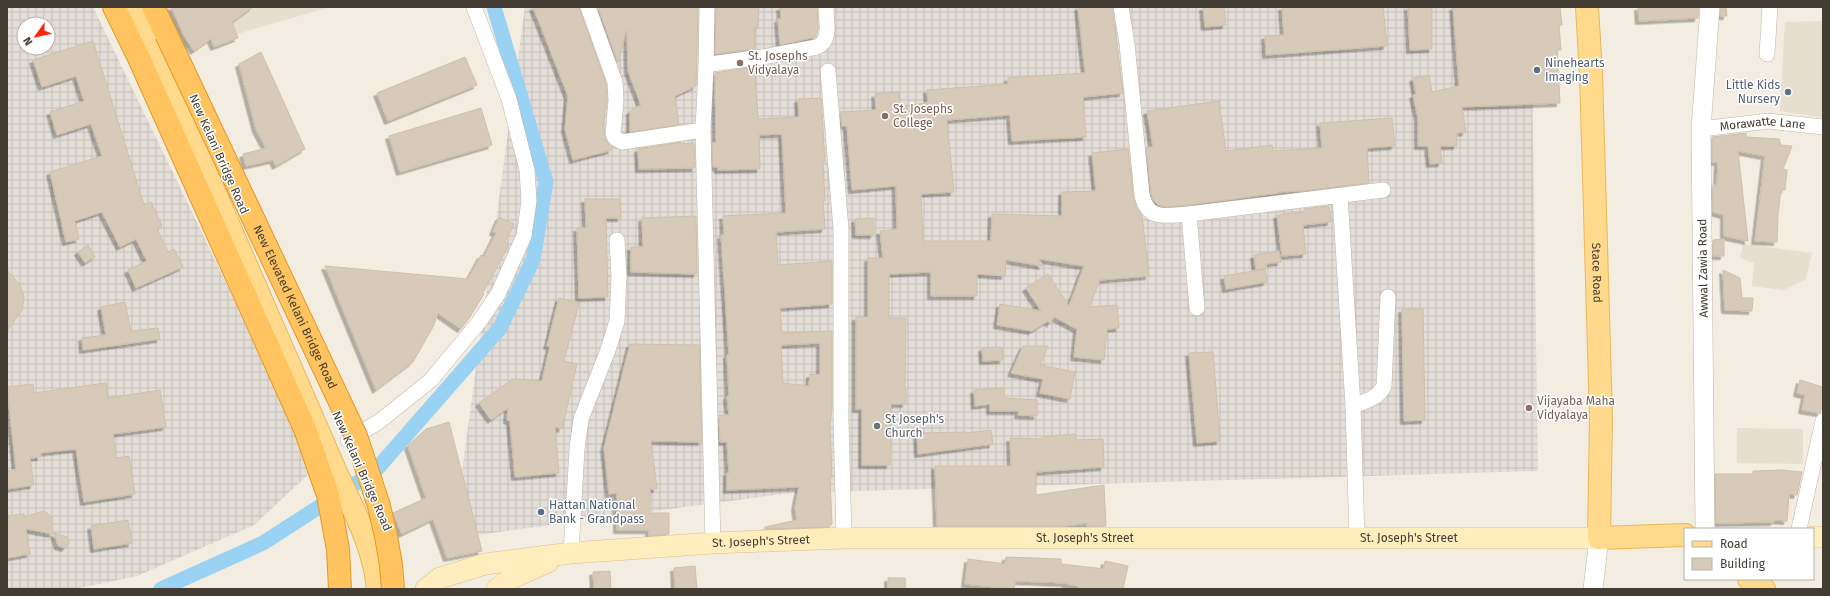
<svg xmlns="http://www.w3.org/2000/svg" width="1830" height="596" font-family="'Fira Sans',sans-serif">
  <defs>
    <pattern id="industrial-grid" width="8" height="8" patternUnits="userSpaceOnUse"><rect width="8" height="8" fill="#e3ddd7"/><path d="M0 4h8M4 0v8" fill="none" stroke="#c4bfb9"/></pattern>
    <filter id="shadow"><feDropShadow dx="-3.5" dy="3.5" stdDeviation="0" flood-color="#0004"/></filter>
  </defs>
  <rect width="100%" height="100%" fill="#f2ece1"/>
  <g fill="#e6decf">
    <path d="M158,7H330L178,51Z"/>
    <path d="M1823,21V118L1780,111L1785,22Z"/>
    <path d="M1743,244L1812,253L1806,279L1783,290L1752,286L1754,263L1740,258Z"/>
    <path d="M1737,428L1803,429V464L1737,463Z"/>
  </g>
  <g fill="url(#industrial-grid)" fill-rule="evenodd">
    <path d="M7,7H93L255,343L311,472L254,525L137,576L75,589H7ZM24,24H48V48H24Z"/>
    <path d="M525,7H1531L1538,471L790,493L453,538Z"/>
  </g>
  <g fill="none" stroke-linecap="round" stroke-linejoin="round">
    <path stroke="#99d2f3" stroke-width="15" d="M161,589L263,543L375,471L500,328L533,260L546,182L494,7"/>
  </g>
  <g fill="#d7cab9" stroke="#cfbfa9" fill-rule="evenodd" filter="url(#shadow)">
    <path d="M171,7H253L232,22L238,38L214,47L211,39L194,51L184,36Z"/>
    <path d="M533,7H579L606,84L607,101L603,125L605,138L612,150L573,160L565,129L568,96Z"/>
    <path d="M598,7H698L696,86L675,96L679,125L630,132V111L641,105L628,71L627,31H626L618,63Z"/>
    <path d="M716,7H759L758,28H754L755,49L715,54Z"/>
    <path d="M780,7H817L818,29L815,37L780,45L778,19H781Z"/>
    <path d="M1078,7H1112L1123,93L1083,97L1086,137L1012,141L1010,115L947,120L954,192L921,194L923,241H991L992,214L1062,216V192L1096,191L1092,153L1128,149L1133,196L1136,207L1142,216L1149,276L1100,280L1089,307L1117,305L1119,328L1107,329L1104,360L1074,357L1077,329L1054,317L1050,324L1048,321L1032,331L997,325L1000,304L1041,311L1026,288L1048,274L1069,306L1084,266L1039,259L1043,266L1006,260L1005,276L977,274V296H931V272L889,274V318H906L905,389H906V404H891L890,465H862V409H856V317H868V258H883L880,231L897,229L896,186L852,190L847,126H842L840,112L876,110L875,94L899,92L900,106L928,103L927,90L1008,84V78L1085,73Z"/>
    <path d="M1203,7H1224L1226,25L1205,27Z"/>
    <path d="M1282,7H1383L1387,46L1266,55L1265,36L1284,35Z"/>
    <path d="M1408,7H1432V49L1410,50Z"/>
    <path d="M1453,7H1560L1562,25H1559L1561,50H1557L1560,103L1462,107L1466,132L1457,133V146H1440L1442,163L1430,164L1428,146H1418V118L1413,95L1416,94L1413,78L1429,75L1432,92L1459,86Z"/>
    <path d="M1638,7H1699L1698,18L1639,21Z"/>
    <path d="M1721,7H1726L1727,16H1720Z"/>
    <path d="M93,41L144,205L151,202L162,226L157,229L168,252L174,249L183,267L136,288L128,270L147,261L136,239L120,247L102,212L75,221L79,239L66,242L50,172L102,156L91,124L57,135L50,112L84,101L76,76L42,87L33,60Z"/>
    <path d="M261,52L305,149L276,166L273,160L246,166L243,154L266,148L256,129L239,64Z"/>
    <path d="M465,57L477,85L388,121L377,93Z"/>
    <path d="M755,67L758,119L799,117L798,99L821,98L825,162H823L825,201H823L825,229L776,232L778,265L832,261V304L780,308L782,333L832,331V409L830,424L832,478H830L832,524L829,527L765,529V527L797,520L795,507L799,487L727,490V473H729L727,442H720L719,415H729L727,396H729L727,355H729L721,235H724L723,216L786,213L782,134L759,135L760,169L718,170V167H713L712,143H716L715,73ZM820,343V375L810,374L809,386L783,383L781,345Z"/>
    <path d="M1219,101L1226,151L1272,145L1273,151L1322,148L1320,123L1392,118L1395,146L1367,148L1369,183L1302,191L1278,192L1279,193L1188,205L1166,207L1158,205L1153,200L1151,193L1146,148L1153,147L1147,111Z"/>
    <path d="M481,108L492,145L400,172L389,136Z"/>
    <path d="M1746,133V137L1779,139L1781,145L1792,146L1783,169L1787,170L1785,190H1781L1778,214L1777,242L1755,241L1765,156L1738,151L1748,241L1724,236V215L1713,212V185H1717L1718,162H1712V137Z"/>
    <path d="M681,142V144L694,143L695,168L639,169L638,149Z"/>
    <path d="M585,199H620L621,218H606L608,297L579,298L577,228H586Z"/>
    <path d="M1329,206L1331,222L1303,225L1306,254L1282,256L1277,215L1304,212V209Z"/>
    <path d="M696,216L697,274L631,272V247H643L642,218Z"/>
    <path d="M499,217L514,224L505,242L509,244L483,293L484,294L470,317L461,329L438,313L433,327L413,362L376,390L325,266L468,279L481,255L484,257L496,233L493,232Z"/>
    <path d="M874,218V235H856L855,219Z"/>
    <path d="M1724,239V256H1713V240Z"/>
    <path d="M88,245L95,257L85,263L78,252Z"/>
    <path d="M1279,251L1281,262L1266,264L1267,268L1256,270L1254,255Z"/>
    <path d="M1265,269L1267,282L1226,289L1224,276Z"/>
    <path d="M7,270L20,285L24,297L22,310L7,331Z"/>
    <path d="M1723,270L1740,278L1742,298H1753L1752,311L1725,310Z"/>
    <path d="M559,298L579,303L564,361L577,364L562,429L555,427L559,473L515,477L510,421L507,420L508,408L491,420L479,403L513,379L542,381L550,346H547Z"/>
    <path d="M125,302L131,331L158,328L160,339L83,350L82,338L106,335L101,307Z"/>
    <path d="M1402,309H1423L1425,420L1404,421Z"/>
    <path d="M630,344L699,345L702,442L651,441L657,489H650V513H669V534L649,536V530H617V493L609,494L604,448Z"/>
    <path d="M1023,346H1048L1040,365L1075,372L1070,399L1040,393L1043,379L1011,373Z"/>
    <path d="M1002,347L1003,360L983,361L982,348Z"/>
    <path d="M1213,352L1220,441L1197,443L1189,353Z"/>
    <path d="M1800,380L1823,387V403L1820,413L1802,410L1805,395L1797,393Z"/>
    <path d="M106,383L108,398L160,390L166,427L113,434L116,458L129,456L135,494L84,502L76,449L40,453L41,457L30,458L34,485L7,489V471L16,469L7,387L33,384L34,393Z"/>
    <path d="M1004,388L1005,398L1037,400V416L1018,415L1019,411H990V404L975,406L974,390Z"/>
    <path d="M449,422L482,551L447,558L433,519L402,534L393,513L426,498L408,446L426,429Z"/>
    <path d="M991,430L993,444L918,454L917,433L966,432V433Z"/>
    <path d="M1075,434L1076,440L1103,439L1104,467L1036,472V495L1104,485L1106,526H1087V523L1065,526H937L935,466H1011L1010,438L1042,439V437Z"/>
    <path d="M1782,470L1802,472L1797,495L1789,494L1787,521L1774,520V522L1716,523L1715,474H1753V471Z"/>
    <path d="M44,511L52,517L53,534L26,529L30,554L7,558V516L24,514V517Z"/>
    <path d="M128,520L132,543L94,549L91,526Z"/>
    <path d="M54,533L67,537L69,543L65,548L58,546Z"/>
    <path d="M1006,557L1061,559V564L1104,569L1105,561L1128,566L1123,589H1078L1079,586L1066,584V583L1016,581L1014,589L965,584L968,559L1005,564Z"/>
    <path d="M695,566L697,589H675L674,568Z"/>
    <path d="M610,571L611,589H594L593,572Z"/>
    <path d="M888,578H905L906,589H888Z"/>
  </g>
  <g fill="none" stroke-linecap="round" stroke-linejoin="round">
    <g stroke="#c0b7a7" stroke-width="16">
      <g id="minor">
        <path d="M588,7L615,82L616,101L613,134L615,138L622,142L703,130"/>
        <path d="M707,7L706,67L703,130L713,543"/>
        <path d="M1121,7L1127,44L1142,195C1148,222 1167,215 1189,214L1383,190"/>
        <path d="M1767,54L1770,7"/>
        <path d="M706,67L711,64L762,57L817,47C832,40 826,21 826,7"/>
        <path d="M828,71L841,229V420L844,538"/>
        <path id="s1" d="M1701,129L1768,121L1823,127"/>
        <path d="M1340,196L1353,406L1357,538"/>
        <path d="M1189,214L1197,308"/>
        <path d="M1353,406C1365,401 1378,399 1384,386L1388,297"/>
        <path d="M348,440L380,421L431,380L479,322L498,294L524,236L529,201L527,170L509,99L474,7"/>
        <path d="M1799,529L1823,421"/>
        <path d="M571,553L577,449L581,419L608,350L617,321L619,277L617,240"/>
      </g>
    </g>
    <g stroke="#c0b7a7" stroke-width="20">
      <g id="tertiary">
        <path d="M1705,529L1701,129L1710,7"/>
        <path d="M1593,589L1599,538"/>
      </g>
    </g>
    <g stroke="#d8c290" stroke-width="22">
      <g id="secondary">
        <path d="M1813,537H1823"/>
        <path id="s2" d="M426,589L440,578L485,564L571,553L713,543L844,538H1599"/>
        <path d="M497,589L512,578L548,562"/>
      </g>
    </g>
    <g stroke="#e9b858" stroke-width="24">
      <g id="primary">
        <path d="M134,7L335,470C353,510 374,545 378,589"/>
        <path id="s3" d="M1587,7L1591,74L1601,418L1599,538L1685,535"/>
        <path d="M1749,579L1764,589"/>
      </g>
    </g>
    <g stroke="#e49929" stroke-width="24">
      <g id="motorway">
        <path d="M114,7L139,58L305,429L328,495L338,549L340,589"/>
        <path d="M153,7L166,34"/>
      </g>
    </g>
    <use href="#minor" stroke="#fff" stroke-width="15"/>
    <use href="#tertiary" stroke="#fff" stroke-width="19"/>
    <use href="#secondary" stroke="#ffedbe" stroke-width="21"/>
    <use href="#primary" stroke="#ffda8d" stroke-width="22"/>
    <use href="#motorway" stroke="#ffc45f" stroke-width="22"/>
    <g stroke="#e49929" stroke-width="24" stroke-linecap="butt">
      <g id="motorway-bridge">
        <path id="s4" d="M166,34L356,436L379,506L386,536L391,565L393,589"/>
      </g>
    </g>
    <use href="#motorway-bridge" stroke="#ffc45f" stroke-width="22"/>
  </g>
  <g fill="#8d6e63" stroke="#fff" stroke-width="1.5">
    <circle cx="740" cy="63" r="4"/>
    <circle cx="885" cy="116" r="4"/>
    <circle cx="1529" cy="408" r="4"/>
  </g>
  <g fill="#5c6f8a" stroke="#fff" stroke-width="1.5">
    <circle cx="1537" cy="70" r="4"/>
    <circle cx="1788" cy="92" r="4"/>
    <circle cx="541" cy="512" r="4"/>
  </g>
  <circle fill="#6b7280" stroke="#fff" stroke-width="1.5" cx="877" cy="426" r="4"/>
  <g text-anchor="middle" stroke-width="3" stroke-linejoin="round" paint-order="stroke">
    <g font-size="12" fill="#785e54" stroke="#fff" text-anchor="start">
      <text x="748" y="60">St. Josephs<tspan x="748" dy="14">Vidyalaya</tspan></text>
      <text x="893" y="113">St. Josephs<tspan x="893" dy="14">College</tspan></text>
      <text x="1537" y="405">Vijayaba Maha<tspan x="1537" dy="14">Vidyalaya</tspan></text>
    </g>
    <g font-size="12" fill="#4e5e75" stroke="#fff" text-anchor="start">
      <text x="1545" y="67">Ninehearts<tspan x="1545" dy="14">Imaging</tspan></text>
      <text x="1780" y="89" text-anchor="end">Little Kids<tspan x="1780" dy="14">Nursery</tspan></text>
      <text x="549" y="509">Hattan National<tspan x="549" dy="14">Bank - Grandpass</tspan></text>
    </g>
    <g font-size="12" fill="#433c32" stroke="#fff">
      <text dy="4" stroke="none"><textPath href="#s1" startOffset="62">Morawatte Lane</textPath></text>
      <text transform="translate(219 154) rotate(66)" y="4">New Kelani Bridge Road</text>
      <text transform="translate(1703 268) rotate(-91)" y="4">Awwal Zawia Road</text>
      <text dy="4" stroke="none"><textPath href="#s3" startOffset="266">Stace Road</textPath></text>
      <text dy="4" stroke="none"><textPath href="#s4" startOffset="302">New Elevated Kelani Bridge Road</textPath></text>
      <text transform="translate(362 471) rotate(66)" y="4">New Kelani Bridge Road</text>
      <text dy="4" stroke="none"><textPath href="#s2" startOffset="666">St. Joseph's Street</textPath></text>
      <text dy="4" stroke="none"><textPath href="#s2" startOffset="990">St. Joseph's Street</textPath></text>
      <text dy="4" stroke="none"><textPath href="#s2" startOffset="342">St. Joseph's Street</textPath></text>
    </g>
    <g font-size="12" fill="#5b616d" stroke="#fff" text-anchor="start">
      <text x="885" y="423">St Joseph's<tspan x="885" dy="14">Church</tspan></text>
    </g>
  </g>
  <rect width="1830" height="596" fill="none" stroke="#433c32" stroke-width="16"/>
  <rect x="1684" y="528" width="130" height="52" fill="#ffffff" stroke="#b4b1ad"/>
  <rect x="1692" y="541" width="20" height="6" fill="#ffda8d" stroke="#b4b1ad"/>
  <text x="1720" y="548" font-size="12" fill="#433c32">Road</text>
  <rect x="1692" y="558" width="20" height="12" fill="#d7cab9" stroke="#b4b1ad"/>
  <text x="1720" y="568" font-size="12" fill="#433c32">Building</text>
  <g transform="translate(36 36) rotate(237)"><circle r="19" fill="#ffffff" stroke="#b4b1ad"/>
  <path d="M0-3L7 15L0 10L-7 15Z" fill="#ff270b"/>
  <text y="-6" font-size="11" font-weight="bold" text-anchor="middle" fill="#433c32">N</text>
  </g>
</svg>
